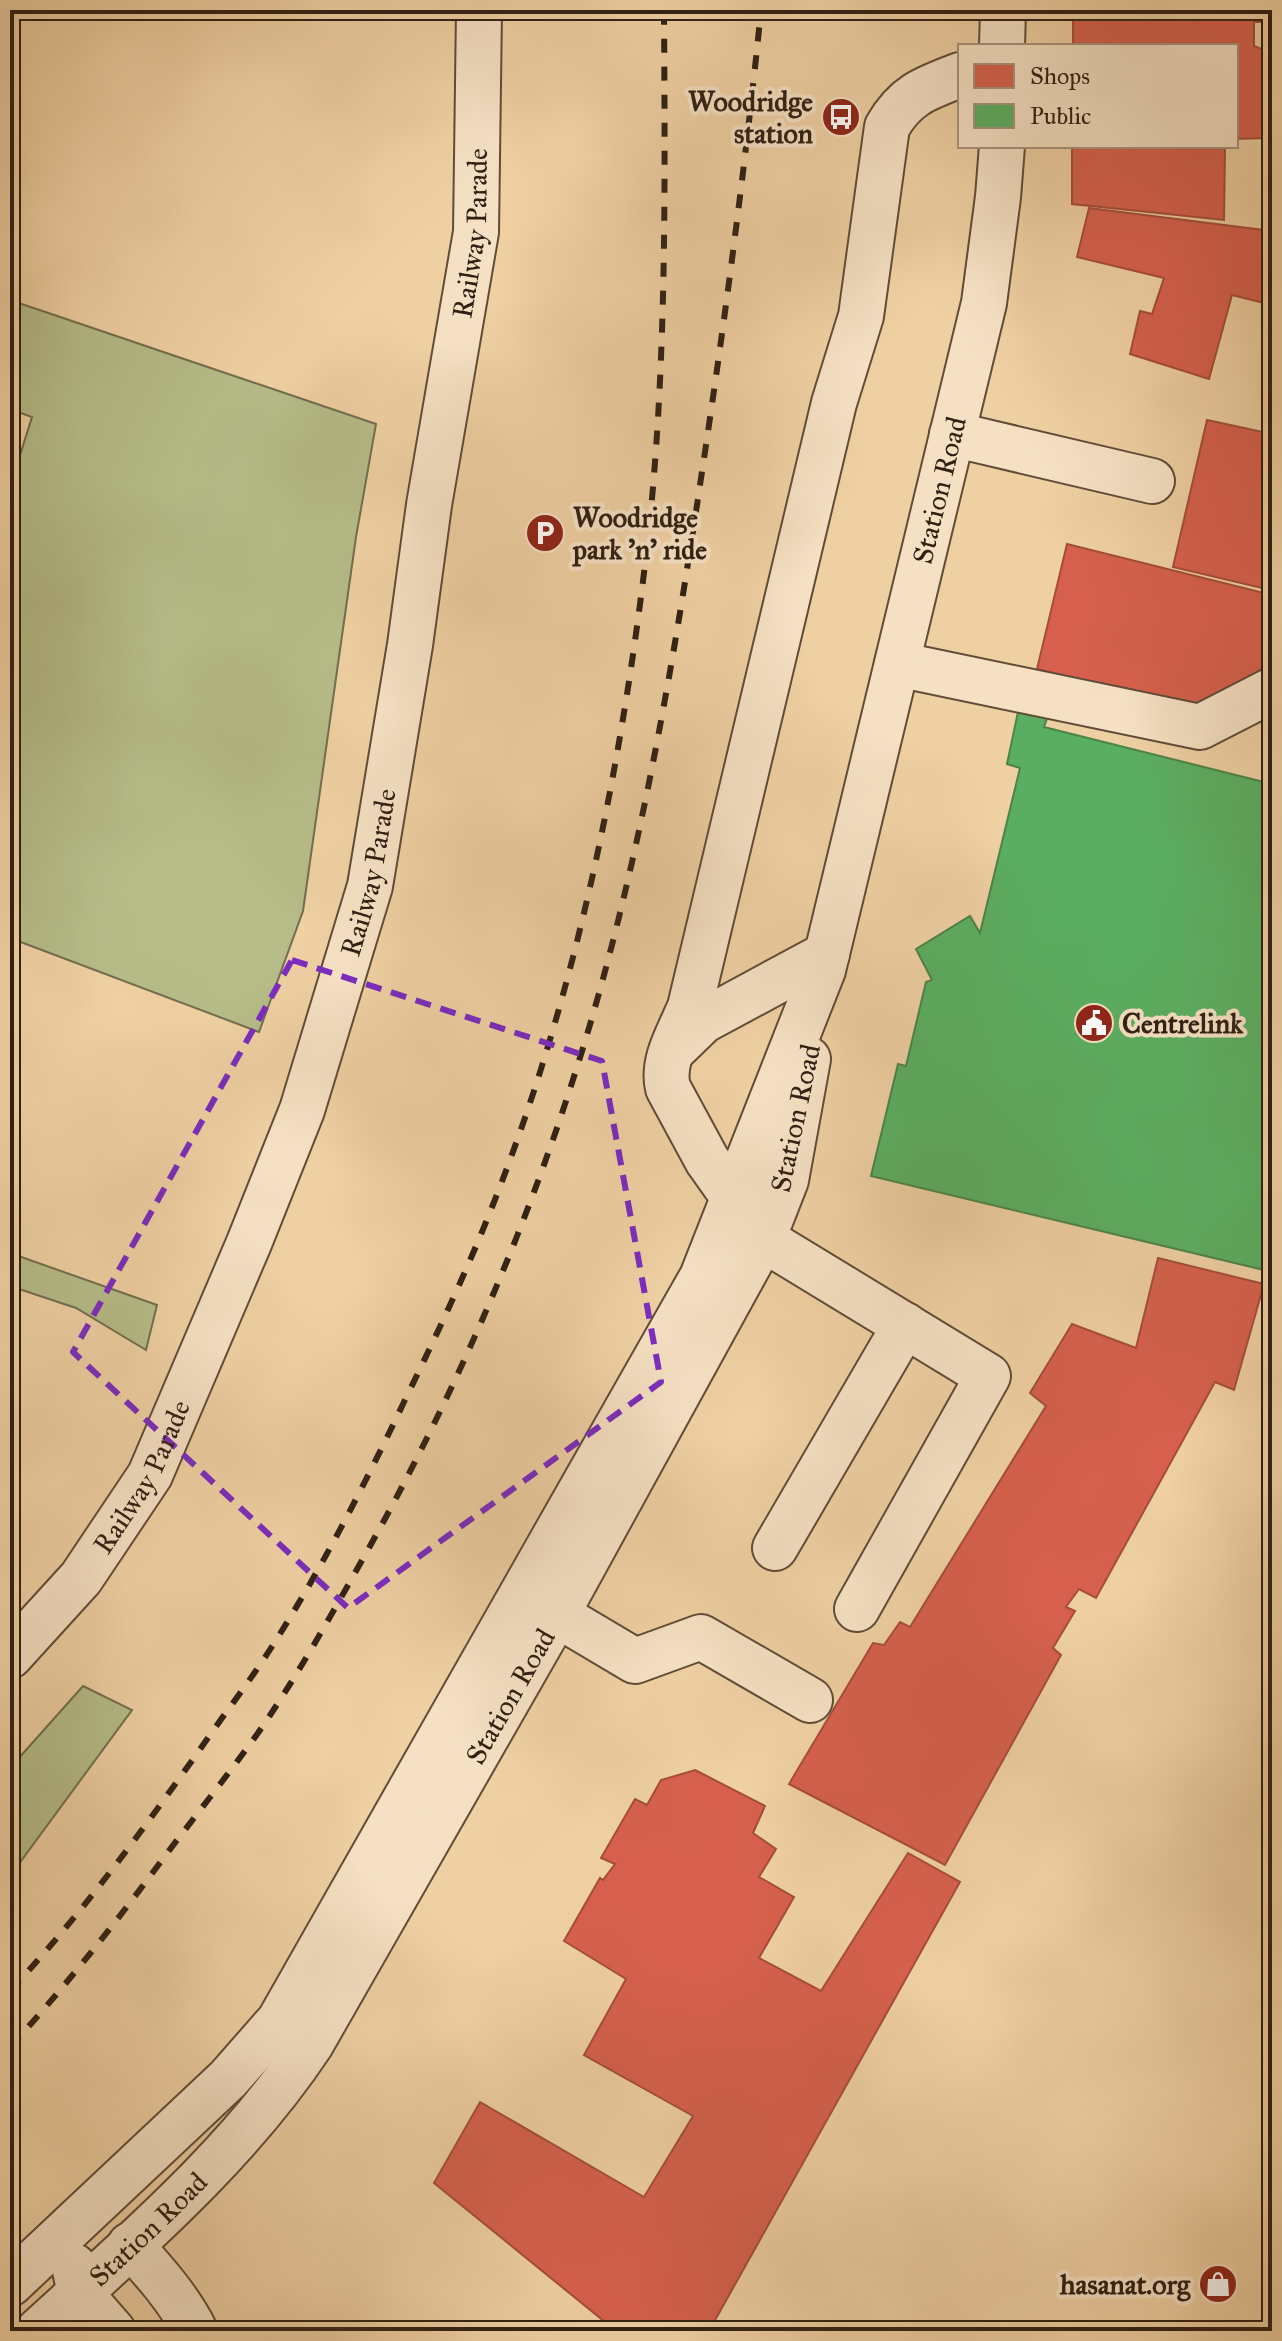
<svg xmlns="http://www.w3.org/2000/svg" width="1282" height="2341" font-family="'IM FELL Great Primer',serif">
  <rect width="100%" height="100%" fill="#efd0a3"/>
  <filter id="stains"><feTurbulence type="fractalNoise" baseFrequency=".0025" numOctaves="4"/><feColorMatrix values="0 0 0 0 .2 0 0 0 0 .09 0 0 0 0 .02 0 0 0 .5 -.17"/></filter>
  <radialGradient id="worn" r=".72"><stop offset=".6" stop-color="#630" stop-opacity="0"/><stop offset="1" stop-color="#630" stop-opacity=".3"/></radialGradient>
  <g fill="#b5bc88" stroke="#726e4e" stroke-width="2">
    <path d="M10,300L376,424L356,537L303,911L259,1032L10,938V487L32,417L10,409Z"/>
    <path d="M10,1253L157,1305L146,1350L76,1308L10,1286Z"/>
    <path d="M83,1686L132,1710L10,1876V1768Z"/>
  </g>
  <g fill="#d6604d" stroke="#a44d3c" stroke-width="2">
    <path d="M1073,10H1272V22H1254V46L1264,50L1265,138L1236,139V46H1073Z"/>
    <path d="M1072,146H1225L1224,220L1072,204Z"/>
    <path d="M1089,208L1272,231V305L1232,295L1209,379L1130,354L1140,311L1152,314L1164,278L1077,257Z"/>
    <path d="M1207,420L1272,434V581L1262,588L1173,567Z"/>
    <path d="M1067,544L1272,595L1271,668L1198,710L1037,669Z"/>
    <path d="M1158,1258L1264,1284L1234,1390L1215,1382L1096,1598L1079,1589L1066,1607L1075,1611L1053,1648L1061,1655L945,1865L789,1784L873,1643L884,1645L900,1622L910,1627L1046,1406L1030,1393L1072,1324L1136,1348Z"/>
    <path d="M695,1770L765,1806L753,1833L776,1849L759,1877L794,1897L759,1958L821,1991L908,1853L960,1882L709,2331H616L434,2183L480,2102L644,2197L693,2116L584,2055L626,1979L564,1941L600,1878L603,1880L615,1864L601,1858L635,1799L647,1805L661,1780Z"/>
  </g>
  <path fill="#5aae61" stroke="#4d834a" stroke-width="2" d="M1019,707L1048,716L1044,727L1272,784V1236L1264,1270L871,1176L898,1064L906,1066L926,982L932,980L916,949L970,916L980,933L1020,768L1007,764Z"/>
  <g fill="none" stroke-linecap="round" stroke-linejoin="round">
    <g stroke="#604c37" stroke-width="48">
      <g id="minor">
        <path d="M1002,46L1003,10"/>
        <path d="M952,434L1152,481"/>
        <path d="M897,664L1200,727L1272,690"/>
        <path d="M673,1050L703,1021L827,954"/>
        <path d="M775,1548L905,1325"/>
        <path d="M534,1601L635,1661L701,1637L810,1700"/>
        <path d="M857,1609L988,1376L763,1239L707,1160L668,1088C661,1061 680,1032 690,1007L834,403L861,316L887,127C906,94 926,88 960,75"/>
        <path id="s1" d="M10,1656L81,1578L150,1475L249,1243L302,1110L370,886L410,645L429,505L476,232L479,10"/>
        <path d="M130,2245C154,2271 179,2299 195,2331"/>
        <path d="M74,2266L80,2293L113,2331"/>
        <path id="s2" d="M10,2284L228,2079L279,2021L702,1277L823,970L984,303L998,197L1002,146"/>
        <path id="s3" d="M38,2331C135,2242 238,2154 311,2044L557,1614L763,1239L786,1180L808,1059"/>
      </g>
    </g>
    <use href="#minor" stroke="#f5e0c3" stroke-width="44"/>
    <g stroke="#302013" stroke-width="6" stroke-dasharray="14 14" stroke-linecap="butt">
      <path d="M10,1991C81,1915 143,1830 203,1745C225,1713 250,1681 271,1648C321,1570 364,1486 404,1402C440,1328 475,1254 504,1176C580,975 622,761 647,548C667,370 665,189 664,10"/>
      <path d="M10,2047C68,1984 120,1917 171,1848C200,1810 230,1772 258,1733C294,1681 325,1626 356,1571C450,1406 526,1233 582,1051C638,870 672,672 700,485C724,327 745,169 761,10"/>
    </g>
  </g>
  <path fill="none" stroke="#7b2cbf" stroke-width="6" stroke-dasharray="16 10" stroke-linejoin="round" d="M292,960L602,1061L661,1382L348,1608L73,1352Z"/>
  <defs>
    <g id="bus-disc" transform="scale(2)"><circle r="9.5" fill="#8f2418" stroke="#f5e0c3"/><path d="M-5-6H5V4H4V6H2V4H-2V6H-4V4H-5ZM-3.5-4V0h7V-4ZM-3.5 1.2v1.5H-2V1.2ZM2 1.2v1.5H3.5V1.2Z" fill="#fff"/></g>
    <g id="parking-disc" transform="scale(2)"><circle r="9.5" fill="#8f2418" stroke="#f5e0c3"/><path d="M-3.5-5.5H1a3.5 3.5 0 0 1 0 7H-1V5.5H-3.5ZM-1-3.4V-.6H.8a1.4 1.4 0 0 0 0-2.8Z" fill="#fff"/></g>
    <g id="civic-disc" transform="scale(2)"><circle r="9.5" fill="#8f2418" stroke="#f5e0c3"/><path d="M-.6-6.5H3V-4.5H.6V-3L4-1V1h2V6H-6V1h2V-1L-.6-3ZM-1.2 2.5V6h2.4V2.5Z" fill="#fff"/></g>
    <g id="shop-disc" transform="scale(2)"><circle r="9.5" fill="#8f2418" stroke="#f5e0c3"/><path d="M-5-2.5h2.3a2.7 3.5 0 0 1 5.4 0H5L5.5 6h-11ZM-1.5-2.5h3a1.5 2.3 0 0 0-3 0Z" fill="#fff"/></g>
  </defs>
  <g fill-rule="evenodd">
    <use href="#bus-disc" x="841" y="117"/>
    <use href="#parking-disc" x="545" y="533"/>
    <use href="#civic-disc" x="1094" y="1023"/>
    <use href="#shop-disc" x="1218" y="2284"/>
  </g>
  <g text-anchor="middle" stroke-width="8" stroke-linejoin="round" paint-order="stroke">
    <g font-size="28" font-weight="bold" fill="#302013" stroke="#f5e0c3" text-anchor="end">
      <text x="813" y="111">Woodridge<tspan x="813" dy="32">station</tspan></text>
      <text x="573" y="527" text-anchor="start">Woodridge<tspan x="573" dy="32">park 'n' ride</tspan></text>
      <text x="1122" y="1033" text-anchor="start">Centrelink</text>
      <text x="1190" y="2294">hasanat.org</text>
    </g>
    <g font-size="28" fill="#302013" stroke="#f5e0c3">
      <text dy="10" stroke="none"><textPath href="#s1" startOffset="1520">Railway Parade</textPath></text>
      <text dy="10" stroke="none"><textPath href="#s2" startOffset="2056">Station Road</textPath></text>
      <text dy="10" stroke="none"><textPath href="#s1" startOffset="872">Railway Parade</textPath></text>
      <text transform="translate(795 1118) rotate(-78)" y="10">Station Road</text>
      <text dy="10" stroke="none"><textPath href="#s1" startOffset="224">Railway Parade</textPath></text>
      <text dy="10" stroke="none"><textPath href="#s3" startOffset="798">Station Road</textPath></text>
      <text dy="10" stroke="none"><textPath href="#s3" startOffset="150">Station Road</textPath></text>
    </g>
  </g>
  <rect width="1282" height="2341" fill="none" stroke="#efd0a3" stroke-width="40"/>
  <rect x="12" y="12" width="1258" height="2317" fill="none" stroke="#302013" stroke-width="4"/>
  <rect x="20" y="20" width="1242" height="2301" fill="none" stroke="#302013" stroke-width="2"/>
  <rect x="958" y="44" width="280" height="104" fill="#f5e0c3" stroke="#a6937d" stroke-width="2"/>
  <rect x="974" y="64" width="40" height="24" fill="#d6604d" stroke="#a6937d" stroke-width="2"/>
  <text x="1030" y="84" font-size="24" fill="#302013">Shops</text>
  <rect x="974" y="104" width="40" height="24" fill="#5aae61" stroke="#a6937d" stroke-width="2"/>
  <text x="1030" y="124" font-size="24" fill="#302013">Public</text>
  <rect width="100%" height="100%" filter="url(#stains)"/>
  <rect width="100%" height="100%" fill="url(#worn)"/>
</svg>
